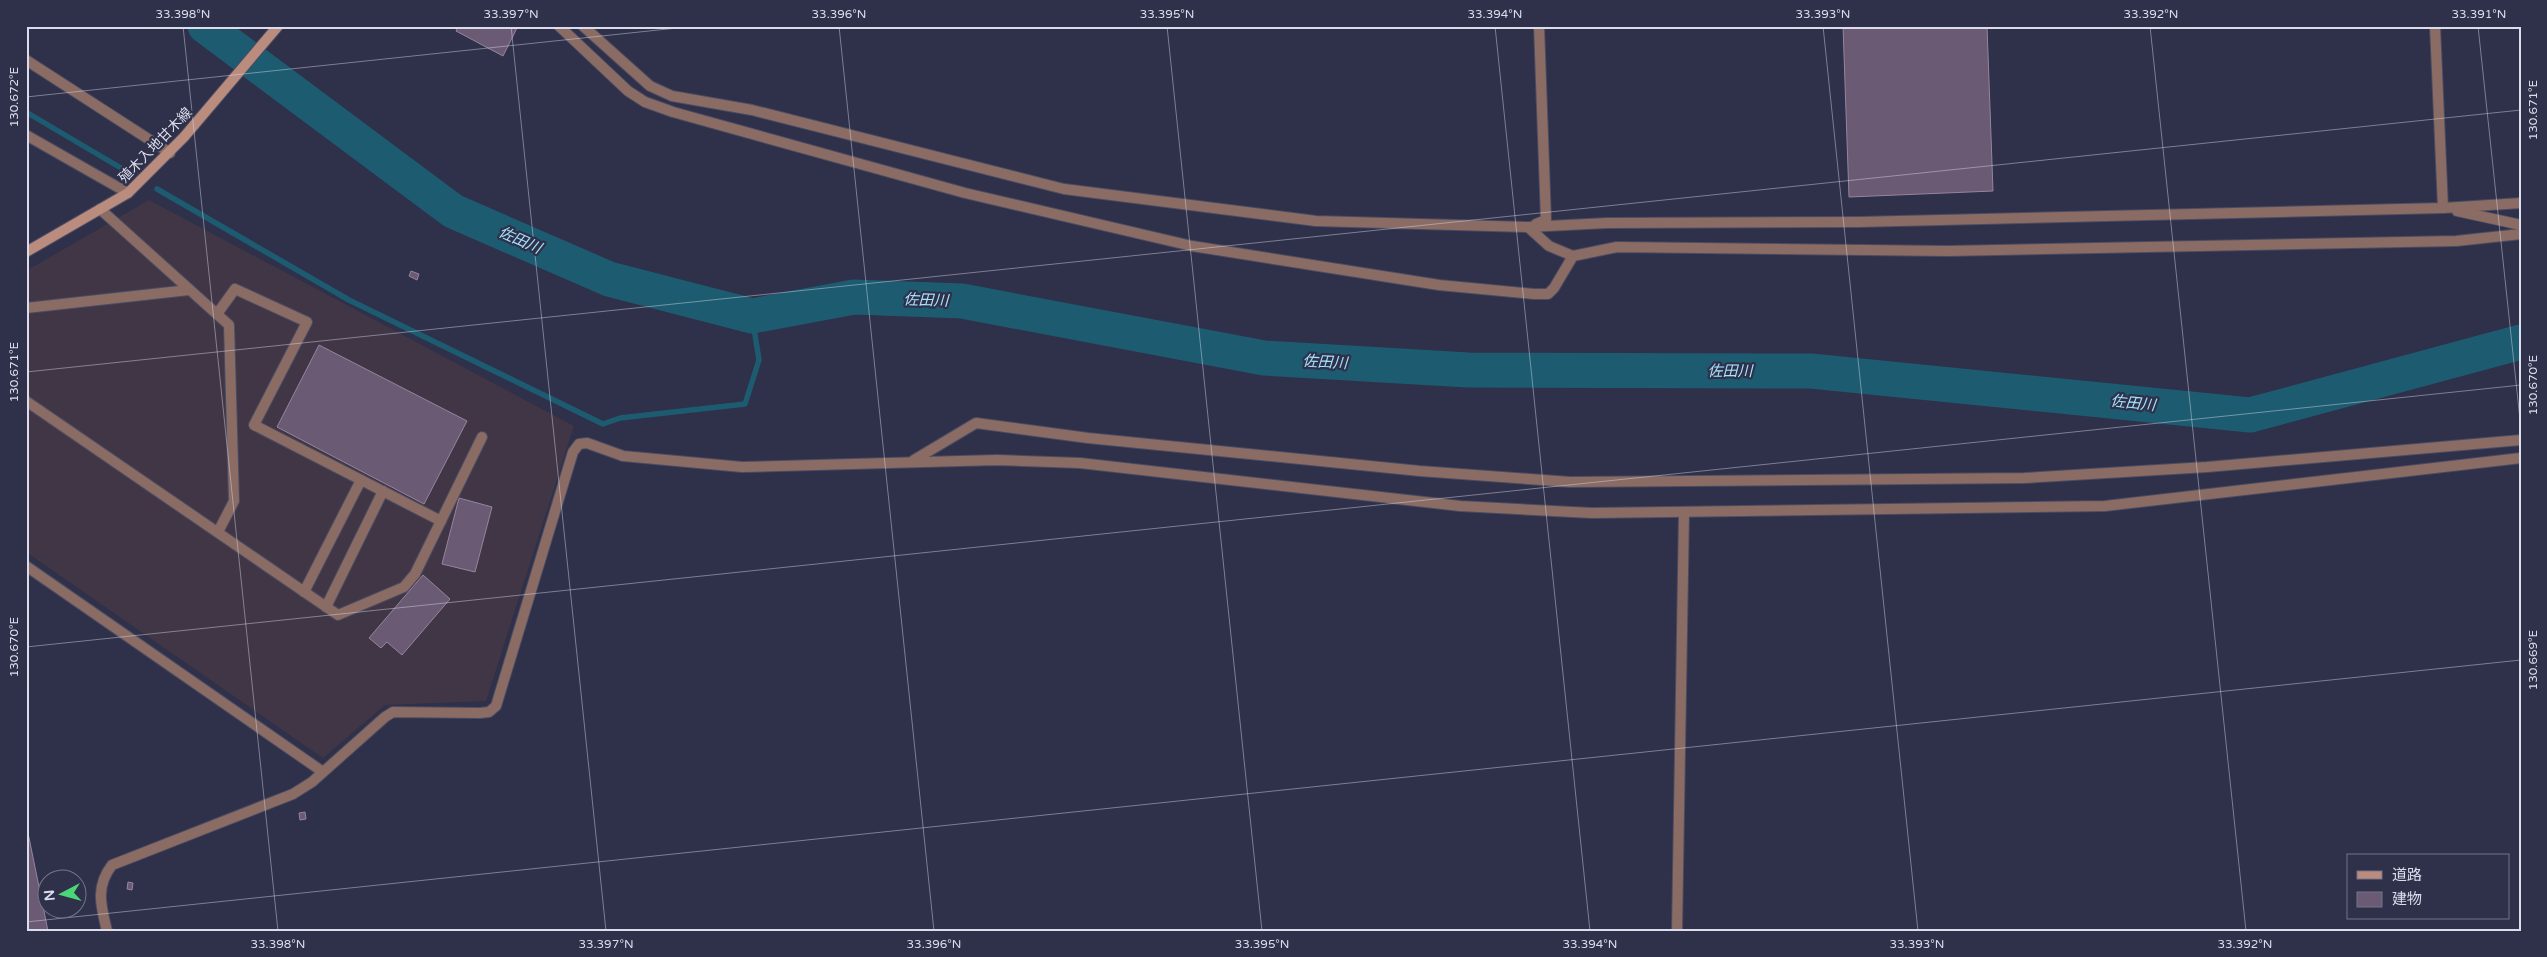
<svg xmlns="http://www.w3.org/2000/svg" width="2547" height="957" font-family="'Varela Round','Noto Sans JP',sans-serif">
  <rect width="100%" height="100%" fill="#2f3049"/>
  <path fill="#413646" d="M149,200L574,426L486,701L385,705L323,758L26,552V271Z"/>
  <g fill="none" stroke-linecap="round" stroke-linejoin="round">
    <g stroke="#1d5b71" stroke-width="5.5">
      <path d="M26,112L126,171"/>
      <path d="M157,189L349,300L603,424L620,418L745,404L759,360L752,316"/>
    </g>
    <path stroke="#1d5b71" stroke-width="35" d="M205,26L453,211L609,279L752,316L854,297L962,301L1264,358L1468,370L1811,371L2250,415L2521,342"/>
  </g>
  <g fill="#6a5a73" stroke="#96849f">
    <path d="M458,26H518L503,56L456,31Z"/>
    <path d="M1843,26H1987L1993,191L1849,197Z"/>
    <path d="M411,271L419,274L417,280L409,276Z"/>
    <path d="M319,345L467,421L424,504L277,427Z"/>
    <path d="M459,498L492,507L475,572L442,564Z"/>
    <path d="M423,575L450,599L402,655L387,642L381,648L369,638Z"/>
    <path d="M305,812L306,819L300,820L299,813Z"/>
    <path d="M26,823L48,931H26Z"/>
    <path d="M128,882L133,883L132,890L127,889Z"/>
  </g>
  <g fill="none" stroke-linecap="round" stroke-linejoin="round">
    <g stroke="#4b4c63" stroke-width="12">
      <g id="lane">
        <path d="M100,209L229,325L234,501L218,532"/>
        <path d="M26,308L189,290"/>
        <path d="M217,314L235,289L307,322L254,425L441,521"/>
        <path d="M26,401L338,615L404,587L415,574L482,437"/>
        <path d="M304,592L361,480"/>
        <path d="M326,607L383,491"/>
      </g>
    </g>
    <g stroke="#4b4c63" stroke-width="12">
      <g id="street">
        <path d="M559,26L628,91L645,102L673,112L965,193L1192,246L1439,285L1534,294H1548L1554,288L1573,256L1617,247L1947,251L2456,241L2521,234"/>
        <path d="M583,26L650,86L672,96L752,110L1064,189L1316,221L1528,227L1607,223L1858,222L2443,208L2521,203"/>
        <path d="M2435,26L2443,208"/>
        <path d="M26,60L170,153"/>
        <path d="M26,135L128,193"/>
        <path d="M2457,211L2521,225"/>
        <path d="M1536,224L1546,220L1539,26"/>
        <path d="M1528,227L1549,246L1573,256"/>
        <path d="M914,460L976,423L1088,438L1420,471L1570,482L2024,478L2207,467L2521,440"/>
        <path d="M26,566L323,772"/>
        <path d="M107,931C101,906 95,887 112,865L293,794L312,782L385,717L393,712L480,713L489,712L496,706L573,452L579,444L587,443L623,456L742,467L997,460L1080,463L1460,506L1592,513L2105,506L2521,458"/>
        <path d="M1677,931L1684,512"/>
      </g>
    </g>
    <g stroke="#4b4c63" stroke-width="12">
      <path id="secondary" d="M26,252L128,193L184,137L278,26"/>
    </g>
    <use href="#lane" stroke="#8a6c64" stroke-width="10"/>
    <use href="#street" stroke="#8a6c64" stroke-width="10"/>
    <use href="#secondary" stroke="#ba8c7e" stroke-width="10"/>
  </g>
  <path fill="none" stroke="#dbdded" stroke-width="1" stroke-opacity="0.45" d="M183,26L278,931M511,26L606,931M839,26L934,931M1167,26L1262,931M1495,26L1590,931M1823,26L1918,931M2150,26L2246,931M2478,26L2521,429M26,97L696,26M26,372L2521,110M26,647L2521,385M26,922L2521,660"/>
  <g text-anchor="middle" stroke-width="4.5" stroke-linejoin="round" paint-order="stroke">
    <g font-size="14" fill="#dbdded" stroke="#2f3049">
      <text transform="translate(155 145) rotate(-46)" y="5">殖木入地甘木線</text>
    </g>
    <g font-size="15" font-style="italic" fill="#a5e3fc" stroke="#2f3049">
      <text transform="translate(520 240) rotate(24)" y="5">佐田川</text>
      <text transform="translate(926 300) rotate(2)" y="5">佐田川</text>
      <text transform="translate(1325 362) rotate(3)" y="5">佐田川</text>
      <text x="1730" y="376">佐田川</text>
      <text transform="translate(2133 403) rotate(6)" y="5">佐田川</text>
    </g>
  </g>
  <rect width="2547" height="957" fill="none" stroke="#2f3049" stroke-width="55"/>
  <rect x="2347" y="854" width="162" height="65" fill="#2f3049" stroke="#74758b"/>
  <rect x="2357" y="871" width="25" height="8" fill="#ba8c7e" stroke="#74758b"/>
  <text x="2392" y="880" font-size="15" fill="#dbdded">道路</text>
  <rect x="2357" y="892" width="25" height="15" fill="#6a5a73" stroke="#74758b"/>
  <text x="2392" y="904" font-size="15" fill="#dbdded">建物</text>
  <g transform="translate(62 894) rotate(264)"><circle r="24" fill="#2f3049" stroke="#74758b"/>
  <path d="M0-4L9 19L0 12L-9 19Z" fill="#4bd677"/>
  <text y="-8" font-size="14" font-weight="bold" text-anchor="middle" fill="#dbdded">N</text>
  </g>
  <rect x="28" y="28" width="2492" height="902" fill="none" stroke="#dbdded" stroke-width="2"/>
  <g font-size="12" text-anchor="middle" fill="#dbdded">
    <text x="183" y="18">33.398°N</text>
    <text x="511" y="18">33.397°N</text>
    <text x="839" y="18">33.396°N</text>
    <text x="1167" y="18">33.395°N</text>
    <text x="1495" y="18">33.394°N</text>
    <text x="1823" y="18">33.393°N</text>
    <text x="2151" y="18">33.392°N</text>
    <text x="2479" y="18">33.391°N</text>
    <text transform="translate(14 97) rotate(-90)" y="4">130.672°E</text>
    <text transform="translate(2533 110) rotate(-90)" y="4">130.671°E</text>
    <text transform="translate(14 372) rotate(-90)" y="4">130.671°E</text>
    <text transform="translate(2533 385) rotate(-90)" y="4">130.670°E</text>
    <text transform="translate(14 647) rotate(-90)" y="4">130.670°E</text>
    <text transform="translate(2533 660) rotate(-90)" y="4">130.669°E</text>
    <text x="278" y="948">33.398°N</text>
    <text x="606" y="948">33.397°N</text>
    <text x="934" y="948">33.396°N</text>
    <text x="1262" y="948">33.395°N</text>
    <text x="1590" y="948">33.394°N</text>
    <text x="1917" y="948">33.393°N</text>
    <text x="2245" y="948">33.392°N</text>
  </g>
</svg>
